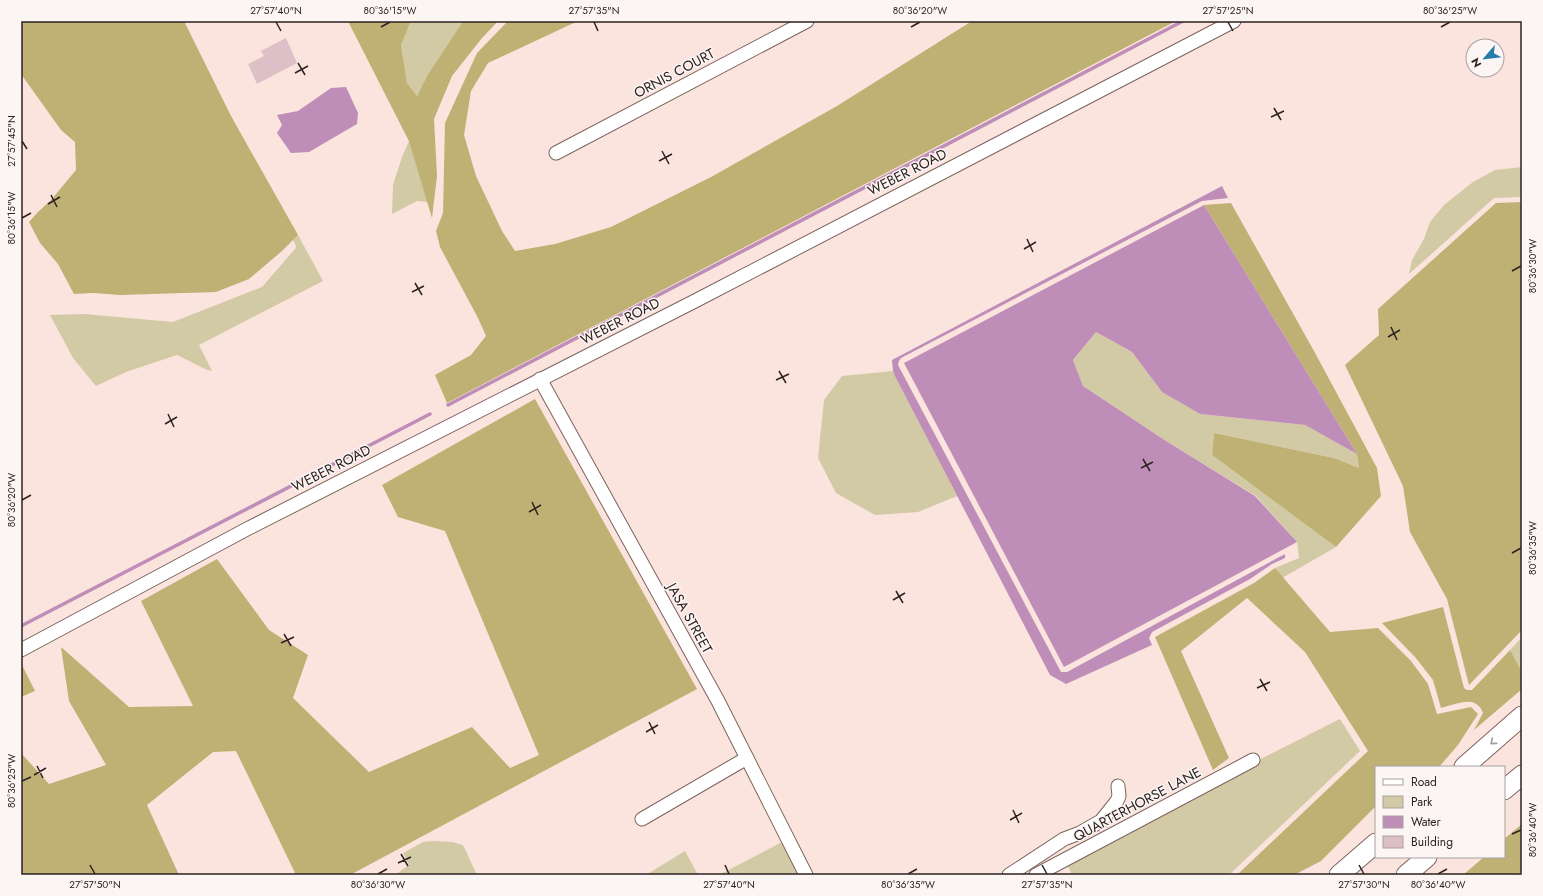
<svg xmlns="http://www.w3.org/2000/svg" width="1543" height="896" font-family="Jost,sans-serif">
  <rect width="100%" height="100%" fill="#fbe4de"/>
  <g fill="#d2c9a5">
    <path d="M348,21L403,105L428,202L417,201L392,214L393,185L402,157L409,141Z"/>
    <path d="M411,21H463L427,76L417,96L407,83L401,45Z"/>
    <path d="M1522,167V197L1494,198L1409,274L1412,260L1424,239L1430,222L1444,205L1473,182L1495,170Z"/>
    <path d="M298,235L323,281L199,345L212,371L207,370L177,355L126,372L96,386L73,358L50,315L84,314L173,322L262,287L295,249L296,246L293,240Z"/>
    <path d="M1096,332L1132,352L1162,392L1200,414L1305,425L1357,454L1359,468L1334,458L1214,433L1212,455L1336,547L1282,578L1275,568L1299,558L1297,542L1256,496L1163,439L1083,386L1073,360Z"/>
    <path d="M893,371L957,496L918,512L875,515L836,493L818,458L824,400L842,376Z"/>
    <path d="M1522,637V672L1510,650Z"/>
    <path d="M1340,719L1360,751L1229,875H1072L1064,858Z"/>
    <path d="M432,841L452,842L463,845L477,875H395L409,865L403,853L423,842Z"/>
    <path d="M784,841L804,875H719Z"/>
    <path d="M685,851L698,875H646Z"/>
  </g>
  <g fill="#bfb073">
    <path d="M21,21H184L231,116L298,235L282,251L249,279L216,292L120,295L93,293L74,294L58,264L40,243L29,222L37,213L51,200L76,170L75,142L61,130L21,74Z"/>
    <path d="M348,21H411L401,45L407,83L417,96L427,76L463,21H498L482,38L452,76L434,119L437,176L432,218L409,141Z"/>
    <path d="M508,21H578L488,63L471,91L464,135L476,176L502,231L515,251L555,244L611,227L711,177L837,106L972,21H1176L447,403L435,375L471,355L486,336L478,318L440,247L436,231L443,213L445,123L477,53Z"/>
    <path d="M1522,202V630L1469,685L1447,599L1410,532L1403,486L1345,365L1379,335L1378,309L1496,203Z"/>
    <path d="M1231,203L1314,351L1377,468L1381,496L1336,547L1212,455L1214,433L1334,458L1359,468L1357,454L1204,205Z"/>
    <path d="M535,399L697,689L350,875H296L236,751L213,752L147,805L179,875H21V753L49,784L106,765L69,701L61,647L129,707L193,706L141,601L217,559L269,630L308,655L293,698L369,772L472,727L510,768L539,755L445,531L398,517L382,485Z"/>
    <path d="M1275,568L1330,632L1378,628L1411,661L1428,684L1437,714L1471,707L1478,714L1458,745L1439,767H1376V806L1321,861L1294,875H1237L1368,751L1305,652L1247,598L1181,651L1229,758L1213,770L1155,637L1254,583Z"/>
    <path d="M1443,607L1464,688L1467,690H1472L1510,650L1522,672V689L1474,730L1483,713C1476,694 1457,704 1441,708L1433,680L1415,657L1382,623Z"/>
    <path d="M21,663L35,691L21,697Z"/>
    <path d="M1522,824V871L1517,875H1463L1484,857H1504V839Z"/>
  </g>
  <g fill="#be8eb8">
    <path d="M346,87L358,113L357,124L309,152L291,153L277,133L282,125L277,115L298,111L331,88Z"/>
    <path d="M1222,186L1228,198L1202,201L901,358L899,361L898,365L1061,672H1067L1285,554V558L1272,564L1250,579L1152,632L1149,638L1152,645L1066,684L1050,675L895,376L893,371L892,360Z"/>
    <path d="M1204,205L1357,454L1305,425L1200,414L1162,392L1132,352L1096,332L1073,360L1083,386L1163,439L1255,496L1297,542L1064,667L904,363Z"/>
  </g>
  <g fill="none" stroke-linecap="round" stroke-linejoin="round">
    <g stroke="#be8eb8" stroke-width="3.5">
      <path d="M448,405L1183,21"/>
      <path d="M21,626L430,414"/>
    </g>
  </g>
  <path fill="#ddc0c7" d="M286,38L297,63L257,84L248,64L264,56L261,51Z"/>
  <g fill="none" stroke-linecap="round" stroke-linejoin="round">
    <g stroke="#7c635e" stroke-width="15">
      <g id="minor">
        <path d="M556,153L807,21"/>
        <path d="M540,379L718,701L806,875"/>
        <path d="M21,650L247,529L695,301L1234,21"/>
        <path d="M642,819L747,758"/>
        <path d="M1009,875L1064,839L1080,833L1101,821L1117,801L1119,796L1118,786"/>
        <path d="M1036,875L1253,760"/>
      </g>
    </g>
    <g stroke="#7c635e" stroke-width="21">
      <g id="highway">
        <path d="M1464,767L1522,716"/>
        <path d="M1504,790L1522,775"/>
        <path d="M1339,875L1376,843"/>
        <path d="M1406,875L1427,857"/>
      </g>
    </g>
    <use href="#minor" stroke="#fff" stroke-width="13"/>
    <use href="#highway" stroke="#fff" stroke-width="19"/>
  </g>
  <defs><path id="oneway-chevron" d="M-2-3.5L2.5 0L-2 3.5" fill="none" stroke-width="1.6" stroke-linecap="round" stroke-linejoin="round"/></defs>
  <use stroke="#a09c9b" href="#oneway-chevron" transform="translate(1493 742) rotate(139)"/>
  <path fill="none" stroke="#2d2220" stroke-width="1.5" d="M276,22L281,31M594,22L598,31M1228,22L1233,31M381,27L390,22M911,27L920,22M1441,27L1450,22M298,63L305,75M295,73L308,66M1274,108L1281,120M1271,117L1284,111M22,141L27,149M662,151L669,164M659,161L672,154M51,195L57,207M48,204L60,197M22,218L31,213M1027,239L1033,252M1024,249L1036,242M1512,271L1521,266M415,283L422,295M412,292L424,286M1391,327L1397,340M1388,337L1400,330M779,371L786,383M776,380L789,374M168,414L174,427M165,424L177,417M1143,459L1150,471M1141,468L1153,462M22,500L31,495M532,502L538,515M529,512L541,505M1512,553L1521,548M896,591L903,603M893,600L905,593M284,634L291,646M281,643L294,637M1260,679L1267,691M1257,688L1270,682M649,722L655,734M646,732L658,725M37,766L43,778M34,775L46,768M22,781L31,777M1013,810L1019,823M1010,820L1022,813M1512,834L1521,830M401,854L408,866M398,863L411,857M90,865L95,874M725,865L729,874M1042,865L1047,874M1359,865L1364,874M378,874L387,869M908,874L917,869M1438,874L1447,869"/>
  <g text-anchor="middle" stroke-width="3" stroke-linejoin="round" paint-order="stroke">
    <g font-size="14" fill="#2d2220" stroke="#fbf5f4">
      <text transform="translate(674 73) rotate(-28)" y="5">ORNIS COURT</text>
      <text transform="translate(907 172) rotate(-27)" y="5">WEBER ROAD</text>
      <text transform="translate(620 321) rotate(-27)" y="5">WEBER ROAD</text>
      <text transform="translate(331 468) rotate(-27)" y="5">WEBER ROAD</text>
      <text transform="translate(690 618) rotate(61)" y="5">JASA STREET</text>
      <text transform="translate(1137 804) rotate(-28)" y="5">QUARTERHORSE LANE</text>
    </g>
  </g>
  <rect width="1543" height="896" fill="none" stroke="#fbf5f4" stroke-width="44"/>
  <rect x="1375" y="766" width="130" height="92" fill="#fbf5f4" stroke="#a9a19f"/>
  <rect x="1383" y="779" width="20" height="6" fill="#ffffff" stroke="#a9a19f"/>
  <text x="1411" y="786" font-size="12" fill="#2d2220">Road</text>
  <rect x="1383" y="796" width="20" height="12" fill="#d2c9a5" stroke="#a9a19f"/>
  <text x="1411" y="806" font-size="12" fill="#2d2220">Park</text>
  <rect x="1383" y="816" width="20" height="12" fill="#be8eb8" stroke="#a9a19f"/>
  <text x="1411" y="826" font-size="12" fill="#2d2220">Water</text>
  <rect x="1383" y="836" width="20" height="12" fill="#ddc0c7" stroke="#a9a19f"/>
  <text x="1411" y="846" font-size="12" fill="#2d2220">Building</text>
  <g transform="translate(1485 58) rotate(242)"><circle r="19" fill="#fbf5f4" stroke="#a9a19f"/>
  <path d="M0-3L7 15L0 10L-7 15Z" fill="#247cab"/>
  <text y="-6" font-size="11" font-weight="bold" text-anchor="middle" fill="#2d2220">N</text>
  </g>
  <rect x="22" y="22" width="1499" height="852" fill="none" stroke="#2d2220" stroke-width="1.5"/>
  <g font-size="10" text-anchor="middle" fill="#2d2220">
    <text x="276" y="14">27°57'40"N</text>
    <text x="390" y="14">80°36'15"W</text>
    <text x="594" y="14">27°57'35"N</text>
    <text x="920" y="14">80°36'20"W</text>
    <text x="1228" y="14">27°57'25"N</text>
    <text x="1450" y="14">80°36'25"W</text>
    <text transform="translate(11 141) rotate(-90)" y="4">27°57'45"N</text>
    <text transform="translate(11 218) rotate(-90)" y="4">80°36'15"W</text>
    <text transform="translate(1532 266) rotate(-90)" y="4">80°36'30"W</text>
    <text transform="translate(11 500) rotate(-90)" y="4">80°36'20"W</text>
    <text transform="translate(1532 548) rotate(-90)" y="4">80°36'35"W</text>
    <text transform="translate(11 781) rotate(-90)" y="4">80°36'25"W</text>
    <text transform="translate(1532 830) rotate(-90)" y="4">80°36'40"W</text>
    <text x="95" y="888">27°57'50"N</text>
    <text x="378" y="888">80°36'30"W</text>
    <text x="729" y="888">27°57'40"N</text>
    <text x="908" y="888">80°36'35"W</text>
    <text x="1047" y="888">27°57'35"N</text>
    <text x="1364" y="888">27°57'30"N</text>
    <text x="1438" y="888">80°36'40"W</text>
  </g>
</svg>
